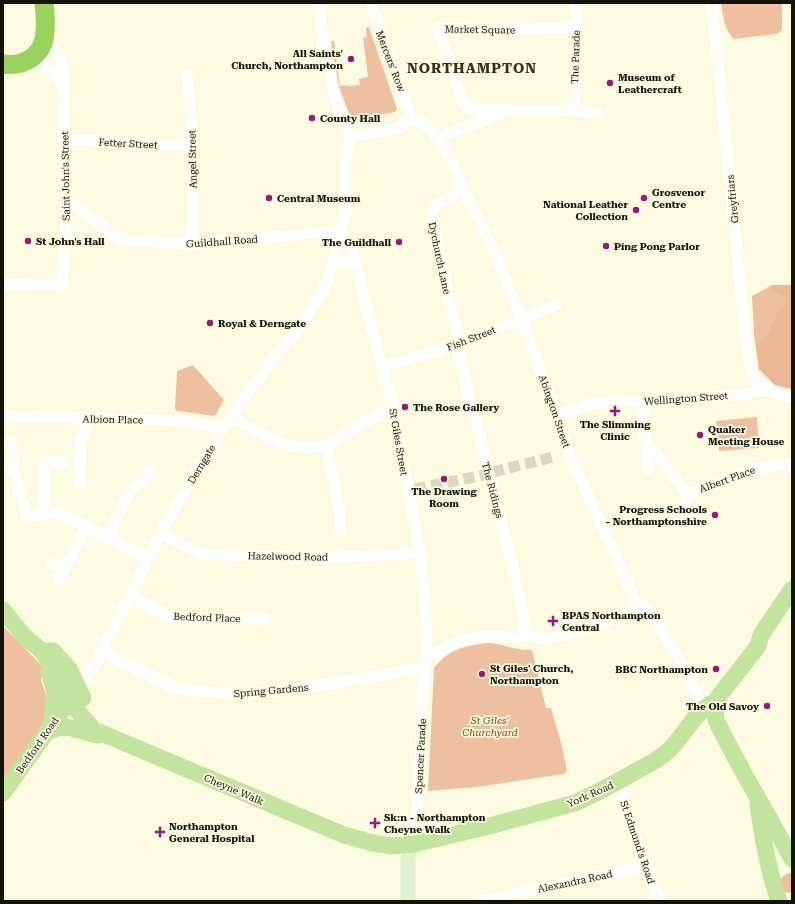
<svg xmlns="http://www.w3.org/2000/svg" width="795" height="904" font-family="'Roboto Serif',serif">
  <rect width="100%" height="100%" fill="#fcfbe2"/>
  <g fill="#eec0a1">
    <path d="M721,3H782V29L780,32L776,34L734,39C724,30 723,15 721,3Z"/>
    <path d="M369,27L397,109L395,112L352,121L339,87L331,41H334L340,86L348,85L349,86L360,85L359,79L368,77L363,38L367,37L366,28Z"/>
    <path d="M772,285H792V389L775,385L759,369L754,335L752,296Z"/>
    <path d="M193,365L224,400L215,416L177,411L175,409L177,371Z"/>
    <path d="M757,417L759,448L719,451L716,421Z"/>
    <path d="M3,626L43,667L41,681L46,694L47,720L3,780Z"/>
    <path d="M488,643C504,644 517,651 532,650L546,708H551L561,742L567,771L564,774L557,775L477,787L428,791L434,668C450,648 465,646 488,643Z"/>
    <path d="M789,873L792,874V892L789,893L784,892L780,881L783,876Z"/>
  </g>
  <path fill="#ebb794" d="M772,285H792V389L775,385L759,369L756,344L766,338L778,312L785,305L787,300L785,297L771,290Z"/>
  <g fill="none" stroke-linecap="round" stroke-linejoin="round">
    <g stroke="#d9d8c2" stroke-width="11" stroke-dasharray="11 5.5" stroke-linecap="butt">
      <path d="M493,472L557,456"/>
      <path d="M415,489L484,475"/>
    </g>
    <g stroke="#fff" stroke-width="11">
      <path d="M318,3C320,26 336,124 352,137"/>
      <path d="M712,3L745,333C747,346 749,375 760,384C768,392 781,394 792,397"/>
      <path d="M577,27L509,30L438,28L463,103L469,108L477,110L574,111L598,113"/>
      <path d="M30,60C48,65 55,70 62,87"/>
      <path d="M187,74C194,131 193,187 192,244"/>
      <path d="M574,111L577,27L576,3"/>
      <path d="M408,119C414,121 421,121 426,125C437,132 460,175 462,188L494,251L521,318L557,415L569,453L633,595L638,606L645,608L653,616L684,668L702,707"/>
      <path d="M352,137L399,128C405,123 408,120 409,112L371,3"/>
      <path d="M437,138L502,113"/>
      <path d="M64,139L127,143L179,145H193"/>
      <path d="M462,188C454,201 432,199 431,215L458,337L457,344L462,368L514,572L525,625V631L524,635"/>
      <path d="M67,202L81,210L115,236L128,240L192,244L325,232L330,233L339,237L346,243L353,253L366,308L391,399L420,553L426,612L427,655L424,668L418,798L414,844"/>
      <path d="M332,265C342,260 349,260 357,268"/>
      <path d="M3,284L62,286L67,202L64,182L63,89L64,73L59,56L45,33"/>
      <path d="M383,366C408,359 433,353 457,344C491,332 523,317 557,305"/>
      <path d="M646,403C639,417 642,429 647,443L686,492L691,493L755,468L792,464"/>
      <path d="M557,415L583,406L606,402L632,400L646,403L657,401L748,394L767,389"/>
      <path d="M3,416L190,421L215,427H223"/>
      <path d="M230,417C259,430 279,451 315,447C318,446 323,446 327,445C338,441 348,432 358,425C369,418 385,417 392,405"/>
      <path d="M11,440L14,473L28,517L54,512L61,514L149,558"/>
      <path d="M647,443L648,469"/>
      <path d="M326,445L340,513V531"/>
      <path d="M79,483L80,442L90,418"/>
      <path d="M686,492L687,507L686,512"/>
      <path d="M45,514V462H64"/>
      <path d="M161,533L200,554L319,558L420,553"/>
      <path d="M107,537L130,491L151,471"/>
      <path d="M52,563L65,569"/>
      <path d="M60,579L86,526"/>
      <path d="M129,596L173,618L265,619"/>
      <path d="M101,651L178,689L236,694L293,690L424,668"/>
      <path d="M427,655L439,651L455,643L481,637L494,636L517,638L524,635L544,639L567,635L628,614L638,606"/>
      <path d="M76,692L95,665L161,533L192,478L223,427L276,355L299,328L326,285L337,250L344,218L346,203V156L348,145L352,137"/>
      <path d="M617,782L645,866L655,891L662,901"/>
      <path d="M481,901L645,866"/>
    </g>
    <path stroke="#e0f2cf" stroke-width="15" d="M408,901V858L414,844"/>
    <g stroke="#c2e49f" stroke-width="17">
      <path d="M792,589L761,635L758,646L719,696L715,708L716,720C739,768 767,813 792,859"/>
      <path d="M3,610L24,636L42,651L64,685L75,708L94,730L344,835L373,843L391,846L414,844L493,825L575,803C597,793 619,781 640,769C649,764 660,759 668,751C685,736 694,710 717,701"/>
      <path d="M45,651H53L69,669L83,698"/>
      <path d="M49,671L55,693L52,723"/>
      <path d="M47,732C68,721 78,732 98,735"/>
      <path d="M3,793L71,698"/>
      <path d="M758,806C763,838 768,870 779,901"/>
    </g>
    <path stroke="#99d25f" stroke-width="19" d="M3,64C25,67 44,55 45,32C46,22 45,12 44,3"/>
  </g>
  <g fill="#941b78" stroke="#fcfbe2" stroke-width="1.5">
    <circle cx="351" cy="59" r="4"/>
    <circle cx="610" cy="83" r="4"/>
    <circle cx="312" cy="118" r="4"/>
    <circle cx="269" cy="198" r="4"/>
    <circle cx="644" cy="198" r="4"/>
    <circle cx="636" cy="210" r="4"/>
    <circle cx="28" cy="241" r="4"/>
    <circle cx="399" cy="242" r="4"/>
    <circle cx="606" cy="246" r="4"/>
    <circle cx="210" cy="323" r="4"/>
    <circle cx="405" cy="407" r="4"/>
    <path d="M613 405h4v4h4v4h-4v4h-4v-4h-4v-4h4z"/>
    <circle cx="700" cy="435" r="4"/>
    <circle cx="444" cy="479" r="4"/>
    <circle cx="715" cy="515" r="4"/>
    <path d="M551 615h4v4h4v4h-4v4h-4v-4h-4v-4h4z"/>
    <circle cx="716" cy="669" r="4"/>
    <circle cx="482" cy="674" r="4"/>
    <circle cx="767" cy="706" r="4"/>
    <path d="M373 817h4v4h4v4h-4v4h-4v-4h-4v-4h4z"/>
    <path d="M158 826h4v4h4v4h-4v4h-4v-4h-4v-4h4z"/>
  </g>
  <g text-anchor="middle" stroke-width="3.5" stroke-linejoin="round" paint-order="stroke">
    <g font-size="10" fill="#13130a" stroke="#fcfbe2">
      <text transform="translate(480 29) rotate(1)" y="4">Market Square</text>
      <text transform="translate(575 57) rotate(-88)" y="4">The Parade</text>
      <text transform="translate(391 61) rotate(69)" y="4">Mercers' Row</text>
      <text transform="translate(128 143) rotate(3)" y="4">Fetter Street</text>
      <text transform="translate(192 159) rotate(-91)" y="4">Angel Street</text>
      <text transform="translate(65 176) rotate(-91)" y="4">Saint John's Street</text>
      <text transform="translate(732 199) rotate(-96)" y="4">Greyfriars</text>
      <text transform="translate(222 241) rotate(-4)" y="4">Guildhall Road</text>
      <text transform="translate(440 258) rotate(78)" y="4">Dychurch Lane</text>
      <text transform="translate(471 338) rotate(-21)" y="4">Fish Street</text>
      <text transform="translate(686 398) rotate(-4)" y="4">Wellington Street</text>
      <text transform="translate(555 411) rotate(71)" y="4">Abington Street</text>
      <text transform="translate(113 419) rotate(1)" y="4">Albion Place</text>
      <text transform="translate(399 442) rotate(80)" y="4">St Giles Street</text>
      <text transform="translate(201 464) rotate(-59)" y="4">Derngate</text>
      <text transform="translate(727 479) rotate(-20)" y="4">Albert Place</text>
      <text transform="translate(493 490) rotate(75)" y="4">The Ridings</text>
      <text transform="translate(288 556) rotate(1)" y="4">Hazelwood Road</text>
      <text transform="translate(207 617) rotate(2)" y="4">Bedford Place</text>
      <text transform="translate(271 690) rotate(-5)" y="4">Spring Gardens</text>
      <text transform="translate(37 745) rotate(-55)" y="4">Bedford Road</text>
      <text transform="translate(420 756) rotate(-87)" y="4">Spencer Parade</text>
      <text transform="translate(234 789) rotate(23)" y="4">Cheyne Walk</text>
      <text transform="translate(590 794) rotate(-24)" y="4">York Road</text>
      <text transform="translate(638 842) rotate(71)" y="4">St Edmund's Road</text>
      <text transform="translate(575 881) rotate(-12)" y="4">Alexandra Road</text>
    </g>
    <g font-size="10" font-weight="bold" fill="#13130a" stroke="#fcfbe2" text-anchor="start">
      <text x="343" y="57" text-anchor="end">All Saints'<tspan x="343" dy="12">Church, Northampton</tspan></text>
      <text x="618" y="81">Museum of<tspan x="618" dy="12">Leathercraft</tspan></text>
      <text x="320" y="122">County Hall</text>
      <text x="652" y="196">Grosvenor<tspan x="652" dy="12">Centre</tspan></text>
      <text x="277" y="202">Central Museum</text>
      <text x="628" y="208" text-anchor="end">National Leather<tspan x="628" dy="12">Collection</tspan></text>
      <text x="36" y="245">St John's Hall</text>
      <text x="391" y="246" text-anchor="end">The Guildhall</text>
      <text x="614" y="250">Ping Pong Parlor</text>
      <text x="218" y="327">Royal &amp; Derngate</text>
      <text x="413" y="411">The Rose Gallery</text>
      <text x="615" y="428" text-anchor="middle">The Slimming<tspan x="615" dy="12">Clinic</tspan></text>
      <text x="708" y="433">Quaker<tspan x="708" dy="12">Meeting House</tspan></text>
      <text x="444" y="495" text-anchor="middle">The Drawing<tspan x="444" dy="12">Room</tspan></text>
      <text x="707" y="513" text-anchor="end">Progress Schools<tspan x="707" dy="12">- Northamptonshire</tspan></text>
      <text x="562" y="619">BPAS Northampton<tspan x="562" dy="12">Central</tspan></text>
      <text x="490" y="672">St Giles' Church,<tspan x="490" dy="12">Northampton</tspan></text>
      <text x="708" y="673" text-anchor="end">BBC Northampton</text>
      <text x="759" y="710" text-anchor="end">The Old Savoy</text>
      <text x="384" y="821">Sk:n - Northampton<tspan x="384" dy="12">Cheyne Walk</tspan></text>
      <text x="169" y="830">Northampton<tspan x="169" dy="12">General Hospital</tspan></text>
    </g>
    <g font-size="10" font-style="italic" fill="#7c3e01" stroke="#fcfbe2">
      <text x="490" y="724">St Giles'<tspan x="490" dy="12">Churchyard</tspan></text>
    </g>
    <g font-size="14" font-weight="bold" letter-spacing="1" fill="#33321e" stroke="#fcfbe2">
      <text x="472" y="73">NORTHAMPTON</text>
    </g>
  </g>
  <rect width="795" height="904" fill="none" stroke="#13130a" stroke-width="8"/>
</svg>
